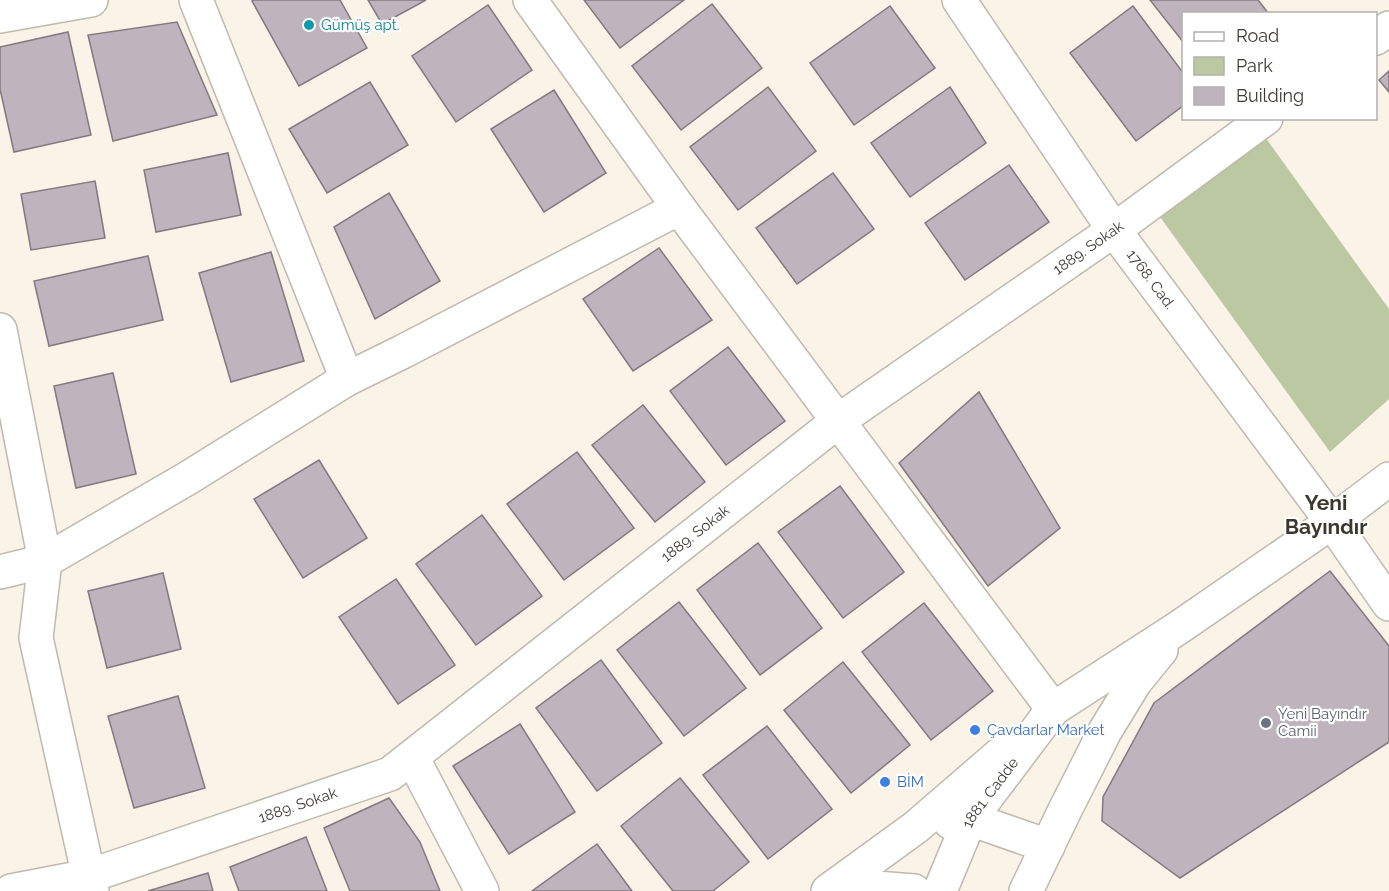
<svg xmlns="http://www.w3.org/2000/svg" width="1389" height="891" font-family="Raleway,sans-serif">
  <rect width="100%" height="100%" fill="#faf3e7"/>
  <path fill="#bbc8a2" d="M1260,130L1389,309V399L1330,452L1155,210Z"/>
  <g fill="#bfb4bd" stroke="#837981" stroke-width="1.5">
    <path d="M254,0H340L367,48L299,86L252,1Z"/>
    <path d="M368,0H426L382,24Z"/>
    <path d="M584,0H684L620,48Z"/>
    <path d="M1150,0H1258L1269,14H1184V43Z"/>
    <path d="M712,4L762,68L681,130L632,66Z"/>
    <path d="M488,5L532,70L456,122L412,56Z"/>
    <path d="M890,6L935,68L854,125L810,63Z"/>
    <path d="M1133,6L1184,74V105L1136,141L1070,53Z"/>
    <path d="M177,22L217,115L113,141L88,35Z"/>
    <path d="M68,32L91,135L14,152L0,89V47Z"/>
    <path d="M1389,71V92L1379,80Z"/>
    <path d="M370,82L408,145L327,193L289,129Z"/>
    <path d="M768,87L816,151L738,210L690,147Z"/>
    <path d="M950,87L986,143L910,197L871,143Z"/>
    <path d="M554,90L606,173L544,212L491,129Z"/>
    <path d="M228,153L241,215L156,232L144,170Z"/>
    <path d="M1009,165L1049,222L965,280L925,223Z"/>
    <path d="M833,173L874,229L797,284L756,228Z"/>
    <path d="M95,181L105,238L31,250L21,194Z"/>
    <path d="M389,193L440,281L375,319L334,227Z"/>
    <path d="M659,248L712,320L633,371L583,299Z"/>
    <path d="M271,252L304,361L231,382L199,273Z"/>
    <path d="M148,256L163,320L49,346L34,281Z"/>
    <path d="M728,347L785,421L726,465L670,391Z"/>
    <path d="M113,373L136,474L76,488L54,386Z"/>
    <path d="M979,392L1060,528L988,586L899,463Z"/>
    <path d="M643,405L705,482L655,522L592,445Z"/>
    <path d="M577,452L634,528L564,580L507,504Z"/>
    <path d="M319,460L367,538L303,578L254,499Z"/>
    <path d="M840,486L904,572L843,618L778,532Z"/>
    <path d="M482,515L542,596L476,645L416,564Z"/>
    <path d="M758,543L822,628L760,675L697,590Z"/>
    <path d="M1330,571L1389,646V742L1180,878L1102,821L1103,797L1154,703Z"/>
    <path d="M163,573L181,649L107,668L88,591Z"/>
    <path d="M396,579L455,665L398,704L339,617Z"/>
    <path d="M679,602L746,688L684,736L617,650Z"/>
    <path d="M924,603L993,691L931,740L862,652Z"/>
    <path d="M601,660L662,743L597,791L536,708Z"/>
    <path d="M843,662L910,745L851,793L784,710Z"/>
    <path d="M178,696L205,788L134,808L108,716Z"/>
    <path d="M520,724L575,812L509,854L453,766Z"/>
    <path d="M767,726L832,809L768,859L703,775Z"/>
    <path d="M680,778L749,862L713,891H673L621,826Z"/>
    <path d="M389,798L420,842L440,891H350L324,828Z"/>
    <path d="M306,837L327,891H239L230,867Z"/>
    <path d="M597,844L632,891H532Z"/>
    <path d="M208,873L213,891H148Z"/>
  </g>
  <g fill="none" stroke-linecap="round" stroke-linejoin="round">
    <g stroke="#c0b9ae" stroke-width="36">
      <g id="street">
        <path d="M196,0L347,379"/>
        <path d="M530,0L679,208L1053,709"/>
        <path id="s1" d="M959,0L1114,230L1332,522L1389,604"/>
        <path d="M0,16L91,0"/>
        <path d="M1376,38L1389,28"/>
        <path d="M0,330L45,561L36,638L92,891"/>
        <path d="M0,572L45,561L188,478L347,379L402,352L679,208"/>
        <path d="M412,757L482,891"/>
        <path id="s2" d="M11,891L89,876L390,774L838,421L1114,230L1266,118"/>
      </g>
    </g>
    <g stroke="#c0b9ae" stroke-width="36">
      <g id="secondary">
        <path d="M950,822L970,819L1048,846"/>
        <path d="M837,885L914,891"/>
        <path d="M828,891L916,827L1004,751"/>
        <path id="s3" d="M940,891L970,819L1053,709L1178,628L1332,522L1389,479"/>
        <path d="M1026,891L1064,812L1105,731L1135,682L1161,650"/>
      </g>
    </g>
    <use href="#street" stroke="#fff" stroke-width="33"/>
    <use href="#secondary" stroke="#fff" stroke-width="33"/>
  </g>
  <circle fill="#0f9aa8" stroke="#fff" stroke-width="2" cx="309" cy="25" r="6"/>
  <circle fill="#6b7280" stroke="#fff" stroke-width="2" cx="1266" cy="723" r="6"/>
  <g fill="#3f7fe0" stroke="#fff" stroke-width="2">
    <circle cx="975" cy="730" r="6"/>
    <circle cx="885" cy="782" r="6"/>
  </g>
  <g text-anchor="middle" stroke-width="4.5" stroke-linejoin="round" paint-order="stroke">
    <g font-size="15" fill="#0d838f" stroke="#fff" text-anchor="start">
      <text x="321" y="30">Gümüş apt.</text>
    </g>
    <g font-size="15" fill="#3d3a36" stroke="#fff">
      <text dy="5" stroke="none"><textPath href="#s2" startOffset="1272">1889. Sokak</textPath></text>
      <text dy="5" stroke="none"><textPath href="#s1" startOffset="339">1768. Cad.</textPath></text>
      <text dy="5" stroke="none"><textPath href="#s2" startOffset="786">1889. Sokak</textPath></text>
      <text dy="5" stroke="none"><textPath href="#s3" startOffset="111">1881. Cadde</textPath></text>
      <text dy="5" stroke="none"><textPath href="#s2" startOffset="300">1889. Sokak</textPath></text>
    </g>
    <g font-size="15" fill="#5b616d" stroke="#fff" text-anchor="start">
      <text x="1278" y="719">Yeni Bayındır<tspan x="1278" dy="17">Camii</tspan></text>
    </g>
    <g font-size="15" fill="#366cbe" stroke="#fff" text-anchor="start">
      <text x="987" y="735">Çavdarlar Market</text>
      <text x="897" y="787">BİM</text>
    </g>
    <g font-size="21" font-weight="bold" fill="#3d382e" stroke="#fff">
      <text x="1326" y="510">Yeni<tspan x="1326" dy="24">Bayındır</tspan></text>
    </g>
  </g>
  <rect x="1182" y="12" width="195" height="108" fill="#ffffff" stroke="#b1b0af" stroke-width="1.5"/>
  <rect x="1194" y="32" width="30" height="9" fill="#ffffff" stroke="#b1b0af" stroke-width="1.5"/>
  <text x="1236" y="42" font-size="18" fill="#3d3a36">Road</text>
  <rect x="1194" y="57" width="30" height="18" fill="#bbc8a2" stroke="#b1b0af" stroke-width="1.5"/>
  <text x="1236" y="72" font-size="18" fill="#3d3a36">Park</text>
  <rect x="1194" y="87" width="30" height="18" fill="#bfb4bd" stroke="#b1b0af" stroke-width="1.5"/>
  <text x="1236" y="102" font-size="18" fill="#3d3a36">Building</text>
</svg>
